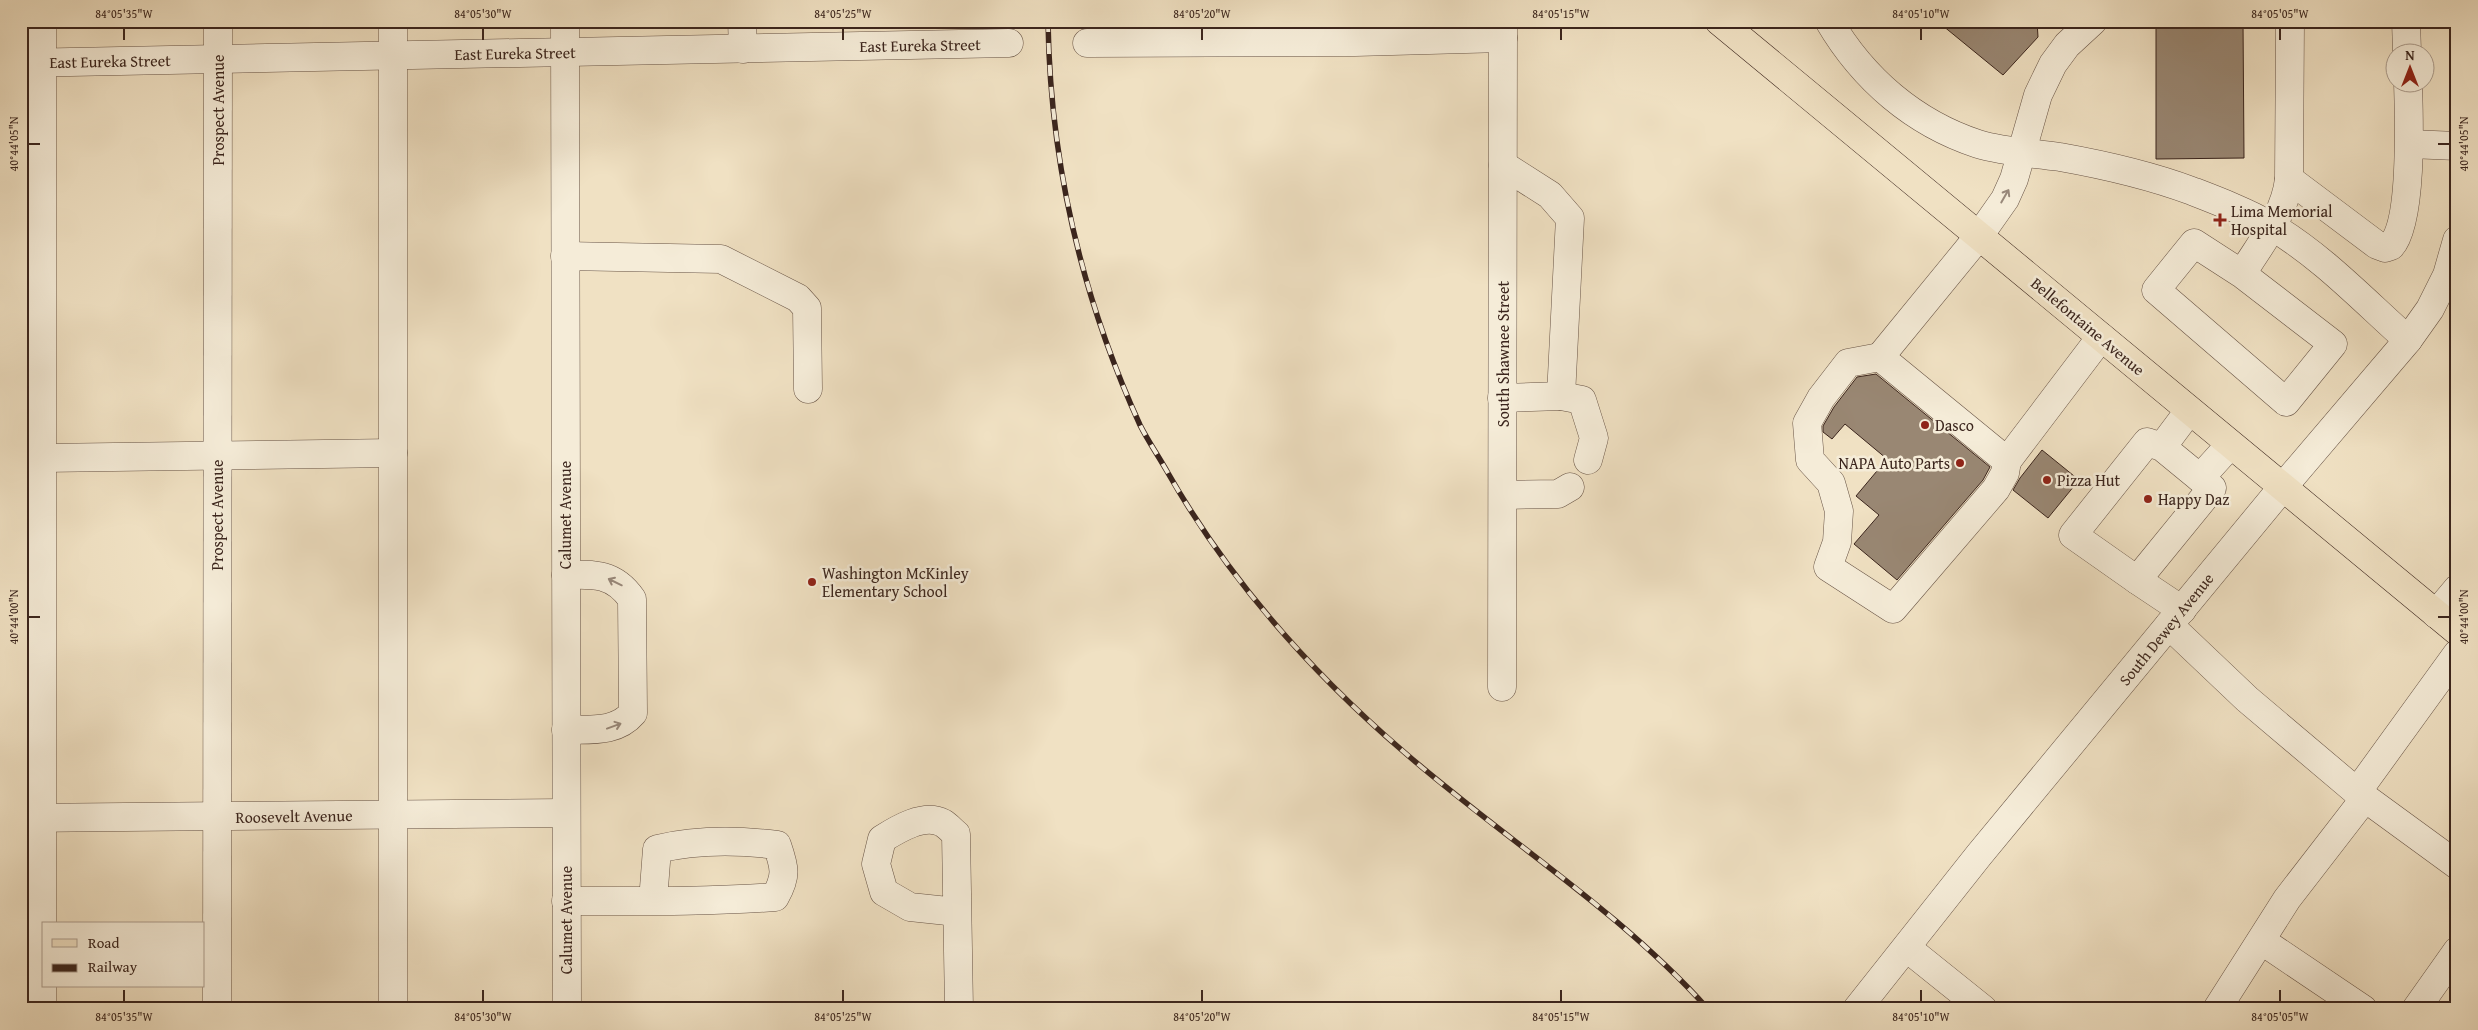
<svg xmlns="http://www.w3.org/2000/svg" width="2478" height="1030" font-family="'Gentium Book Plus',serif">
  <rect width="100%" height="100%" fill="#f0e1c3"/>
  <filter id="stains"><feTurbulence type="fractalNoise" baseFrequency=".004" numOctaves="4"/><feColorMatrix values="0 0 0 0 .2 0 0 0 0 .09 0 0 0 0 .02 0 0 0 .5 -.17"/></filter>
  <radialGradient id="worn" r=".72"><stop offset=".6" stop-color="#630" stop-opacity="0"/><stop offset="1" stop-color="#630" stop-opacity=".3"/></radialGradient>
  <g fill="#998773" stroke="#3b251d">
    <path d="M1937,21H2037L2038,37L2003,75Z"/>
    <path d="M2156,21H2243L2244,158L2156,159Z"/>
    <path d="M1876,374L1990,467L1983,480L1897,580L1854,544L1879,515L1856,496L1887,459L1845,424L1832,439L1823,432V426L1834,407L1857,377Z"/>
    <path d="M2042,450L2079,480L2048,518L2013,490L2020,478Z"/>
  </g>
  <g fill="none" stroke-linecap="round" stroke-linejoin="round">
    <g stroke="#685446" stroke-width="29">
      <g id="minor">
        <path d="M42,21V1009"/>
        <path d="M565,21L567,1009"/>
        <path d="M742,21L743,49"/>
        <path d="M1829,21C1863,79 1914,123 1978,144C2004,152 2032,153 2060,157C2105,165 2149,175 2192,191C2218,201 2247,212 2271,226C2322,256 2364,301 2408,340"/>
        <path d="M2093,21L2067,45L2053,64L2038,95L2014,179L2005,199L1979,236L1880,357L2007,461L2101,337"/>
        <path d="M2406,21L2407,52"/>
        <path d="M1087,43L1355,42L1503,38"/>
        <path d="M21,63L1009,43"/>
        <path d="M2410,144L2457,146"/>
        <path d="M2289,179L2377,245L2385,248L2391,246C2413,222 2409,116 2408,82"/>
        <path d="M565,256L721,259L798,298L807,308L808,389"/>
        <path d="M2242,274L2333,344L2286,402L2156,290L2194,243L2242,274C2260,244 2285,215 2289,179L2290,21"/>
        <path d="M1880,357L1848,363L1821,398L1807,423L1810,460L1831,483L1839,511L1837,542L1828,567L1893,609L1996,489L2005,473L2007,461"/>
        <path d="M1561,396L1582,400L1594,438L1588,460"/>
        <path d="M1502,398L1561,396L1570,218L1550,195L1503,165"/>
        <path d="M2162,447L2212,488L2137,580L2073,535L2147,442L2162,447L2189,411"/>
        <path d="M43,458L393,453"/>
        <path d="M2200,478L2230,445"/>
        <path d="M1503,495L1558,494L1570,487"/>
        <path d="M566,575C594,574 614,573 632,599L633,713C616,733 590,729 566,730"/>
        <path d="M2137,580L2182,610"/>
        <path d="M2436,614L2457,589"/>
        <path d="M2169,625L2247,699L2357,792L2457,865"/>
        <path d="M1502,687L1503,21"/>
        <path d="M2357,792L2457,654"/>
        <path d="M21,818L566,813"/>
        <path d="M566,901C636,901 706,902 775,897C787,876 785,868 777,845C738,840 695,840 657,849L653,901"/>
        <path d="M957,912L910,907L884,892L876,864L882,839C898,829 924,813 943,823C948,826 952,831 956,834L959,1009"/>
        <path d="M2262,941L2363,1009"/>
        <path d="M1907,948L1983,1009"/>
        <path d="M217,1009L218,21"/>
        <path d="M393,1009V21"/>
        <path d="M1857,1009L1979,855L2282,488L2408,340L2430,309L2447,275L2457,240"/>
        <path d="M2217,1009L2287,899L2365,798"/>
        <path d="M2416,1009L2457,951"/>
      </g>
    </g>
    <g stroke="#3b251d" stroke-width="29">
      <path id="major" d="M1719,21L2457,631"/>
    </g>
    <use href="#minor" stroke="#f5ecd8" stroke-width="28"/>
    <use href="#major" stroke="#f0e1c3" stroke-width="28"/>
    <g stroke="#3b251d" stroke-width="5.5">
      <path id="rail" d="M1048,21C1050,161 1082,298 1140,425C1148,441 1159,457 1168,473C1229,580 1311,672 1404,752C1504,839 1618,909 1708,1009"/>
    </g>
    <use href="#rail" stroke="#f5ecd8" stroke-width="4" stroke-dasharray="11" stroke-linecap="butt"/>
  </g>
  <defs><path id="oneway-shaft" d="M-6 0H5M1.5-3L5.5 0L1.5 3" fill="none" stroke-width="1.6" stroke-linecap="round" stroke-linejoin="round" transform="scale(1.25)"/></defs>
  <g stroke="#98887a">
    <use href="#oneway-shaft" transform="translate(2005 196) rotate(-60)"/>
    <use href="#oneway-shaft" transform="translate(615 582) rotate(-154)"/>
    <use href="#oneway-shaft" transform="translate(614 726) rotate(-20)"/>
  </g>
  <path fill="none" stroke="#3b251d" stroke-width="2" d="M124,28V40M483,28V40M843,28V40M1202,28V40M1561,28V40M1921,28V40M2280,28V40M28,144H40M2438,144H2450M28,617H40M2438,617H2450M124,990V1002M483,990V1002M843,990V1002M1202,990V1002M1561,990V1002M1921,990V1002M2280,990V1002"/>
  <g fill="#8f2418" stroke="#f5ecd8" stroke-width="2">
    <path d="M2217.5 212.5h5v5h5v5h-5v5h-5v-5h-5v-5h5z"/>
    <circle cx="1925" cy="425" r="5"/>
    <circle cx="1960" cy="463" r="5"/>
    <circle cx="2047" cy="480" r="5"/>
    <circle cx="2148" cy="499" r="5"/>
    <circle cx="812" cy="582" r="5"/>
  </g>
  <g text-anchor="middle" stroke-width="5" stroke-linejoin="round" paint-order="stroke">
    <g font-size="16" fill="#3b251d" stroke="#f5ecd8">
      <text transform="translate(920 45) rotate(-1)" y="6">East Eureka Street</text>
      <text transform="translate(515 53) rotate(-1)" y="6">East Eureka Street</text>
      <text transform="translate(110 61) rotate(-1)" y="6">East Eureka Street</text>
      <text transform="translate(218 110) rotate(-90)" y="6">Prospect Avenue</text>
      <text transform="translate(2088 326) rotate(40)" y="6">Bellefontaine Avenue</text>
      <text transform="translate(1503 354) rotate(-90)" y="6">South Shawnee Street</text>
      <text transform="translate(217 515) rotate(-90)" y="6">Prospect Avenue</text>
      <text transform="translate(565 515) rotate(-90)" y="6">Calumet Avenue</text>
      <text transform="translate(2166 629) rotate(-51)" y="6">South Dewey Avenue</text>
      <text transform="translate(294 816) rotate(-1)" y="6">Roosevelt Avenue</text>
      <text transform="translate(566 920) rotate(-90)" y="6">Calumet Avenue</text>
    </g>
    <g font-size="16" fill="#3b251d" stroke="#f5ecd8" text-anchor="start">
      <text x="2231" y="217">Lima Memorial<tspan x="2231" dy="18">Hospital</tspan></text>
      <text x="1935" y="431">Dasco</text>
      <text x="1950" y="469" text-anchor="end">NAPA Auto Parts</text>
      <text x="2057" y="486">Pizza Hut</text>
      <text x="2158" y="505">Happy Daz</text>
      <text x="822" y="579">Washington McKinley<tspan x="822" dy="18">Elementary School</tspan></text>
    </g>
  </g>
  <rect width="2478" height="1030" fill="none" stroke="#f0e1c3" stroke-width="55"/>
  <rect x="42" y="922" width="162" height="65" fill="#f5ecd8" stroke="#ab9c8d"/>
  <rect x="52" y="939" width="25" height="8" fill="#f0e1c3" stroke="#ab9c8d"/>
  <text x="88" y="948" font-size="15" fill="#3b251d">Road</text>
  <rect x="52" y="964" width="25" height="8" fill="#3b251d" stroke="#ab9c8d"/>
  <text x="88" y="972" font-size="15" fill="#3b251d">Railway</text>
  <g transform="translate(2410 68)"><circle r="24" fill="#f5ecd8" stroke="#ab9c8d"/>
  <path d="M0-4L9 19L0 12L-9 19Z" fill="#8f2418"/>
  <text y="-8" font-size="14" font-weight="bold" text-anchor="middle" fill="#3b251d">N</text>
  </g>
  <rect x="28" y="28" width="2422" height="974" fill="none" stroke="#3b251d" stroke-width="2"/>
  <g font-size="12" text-anchor="middle" fill="#3b251d">
    <text x="124" y="18">84°05'35"W</text>
    <text x="483" y="18">84°05'30"W</text>
    <text x="843" y="18">84°05'25"W</text>
    <text x="1202" y="18">84°05'20"W</text>
    <text x="1561" y="18">84°05'15"W</text>
    <text x="1921" y="18">84°05'10"W</text>
    <text x="2280" y="18">84°05'05"W</text>
    <text transform="translate(14 144) rotate(-90)" y="4">40°44'05"N</text>
    <text transform="translate(2464 144) rotate(-90)" y="4">40°44'05"N</text>
    <text transform="translate(14 617) rotate(-90)" y="4">40°44'00"N</text>
    <text transform="translate(2464 617) rotate(-90)" y="4">40°44'00"N</text>
    <text x="124" y="1021">84°05'35"W</text>
    <text x="483" y="1021">84°05'30"W</text>
    <text x="843" y="1021">84°05'25"W</text>
    <text x="1202" y="1021">84°05'20"W</text>
    <text x="1561" y="1021">84°05'15"W</text>
    <text x="1921" y="1021">84°05'10"W</text>
    <text x="2280" y="1021">84°05'05"W</text>
  </g>
  <rect width="100%" height="100%" filter="url(#stains)"/>
  <rect width="100%" height="100%" fill="url(#worn)"/>
</svg>
